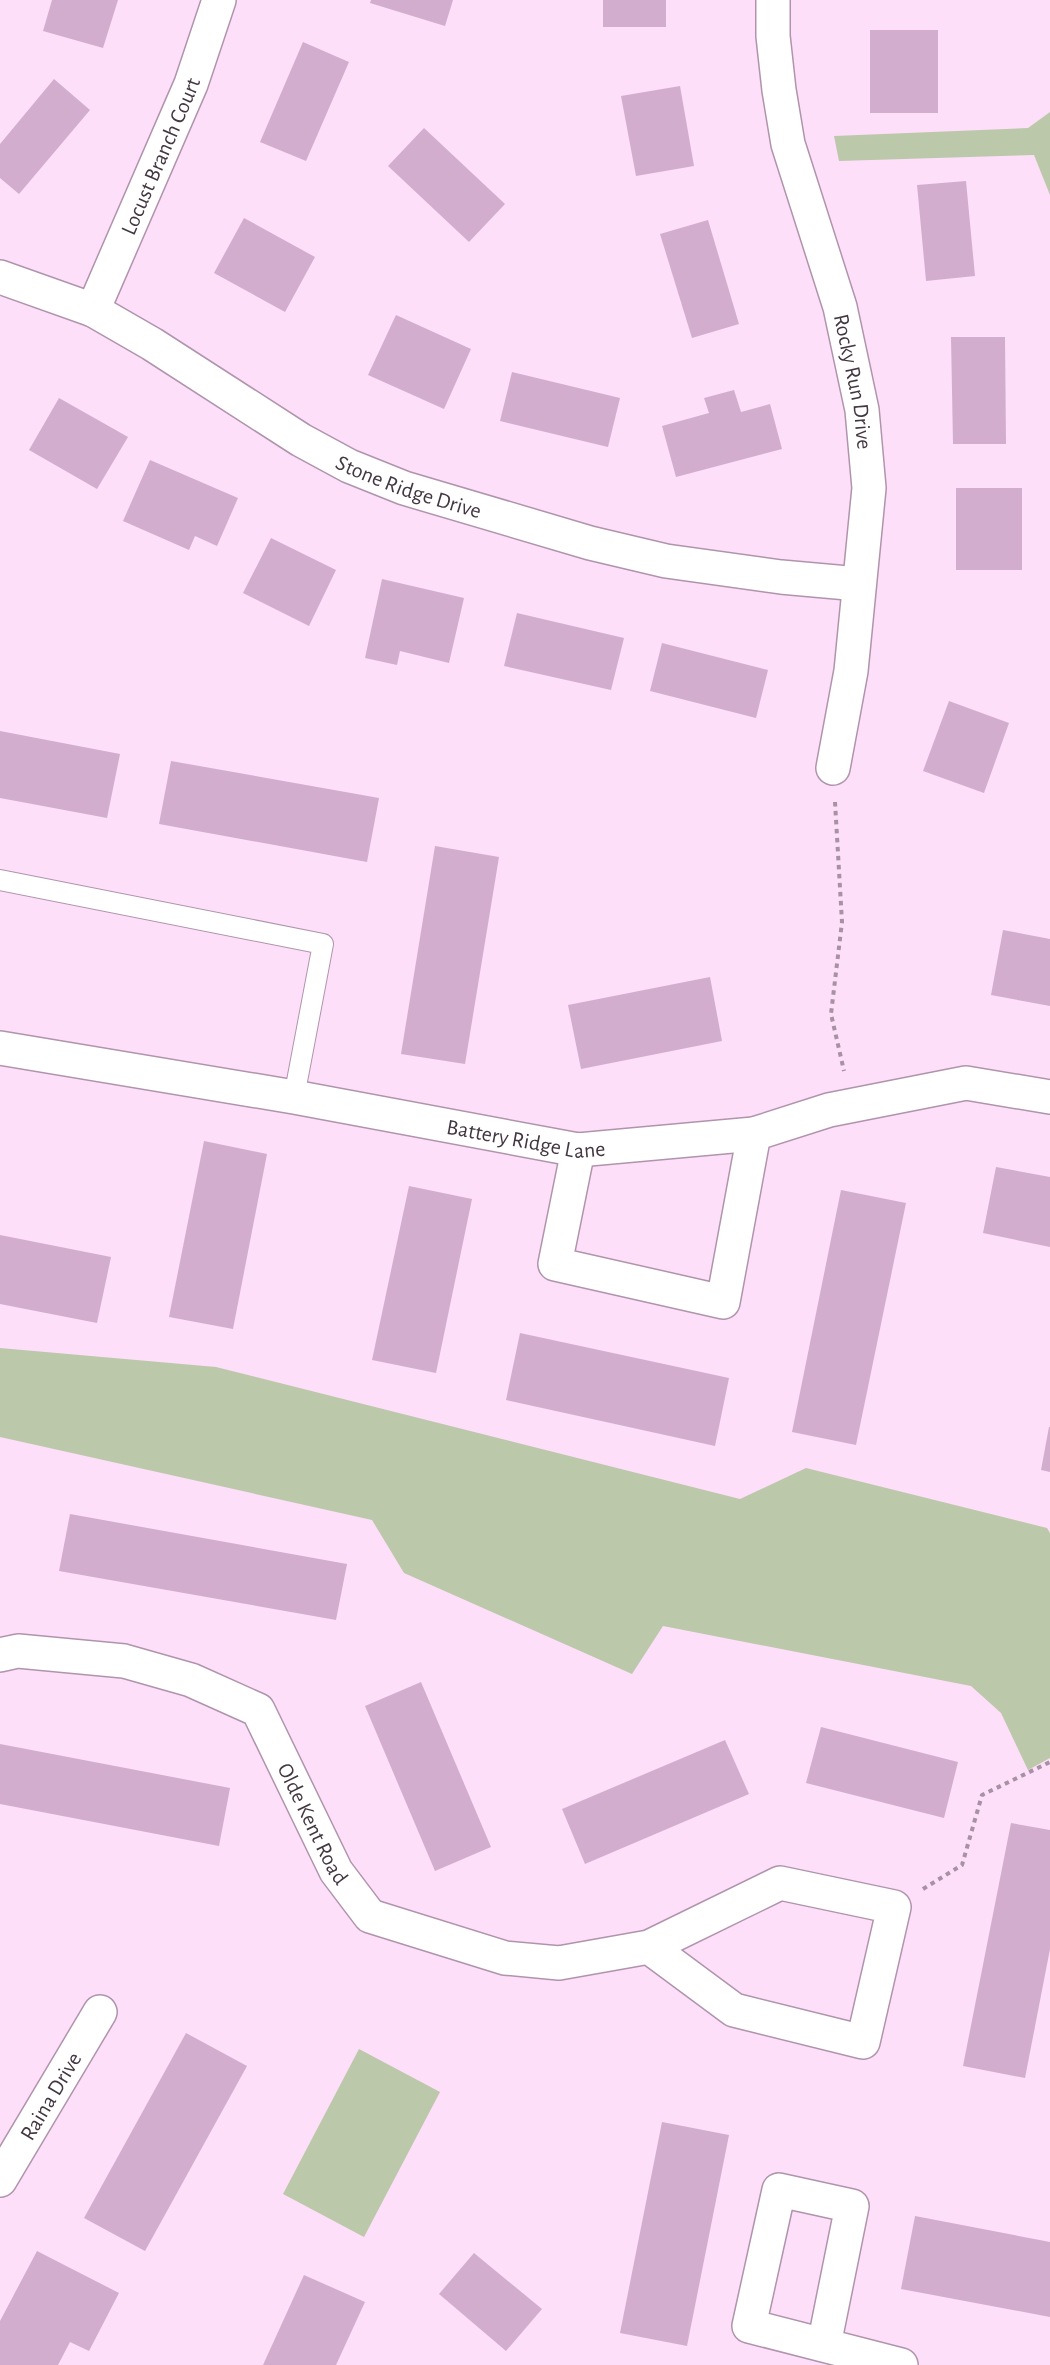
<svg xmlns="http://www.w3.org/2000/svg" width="1050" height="2365" font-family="'Alegreya Sans',sans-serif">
  <rect width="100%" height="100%" fill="#fddff9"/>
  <g fill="#bcc8aa">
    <path d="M1050,112V195L1034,155L839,161L834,136L1028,128Z"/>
    <path d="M0,1348L216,1367L740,1499L806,1468L1047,1528L1050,1533V1758L1028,1770L1001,1713L971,1686L663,1626L632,1674L404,1573L372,1520L0,1437Z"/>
    <path d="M359,2049L440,2092L364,2237L283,2194Z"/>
  </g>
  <g fill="#d3adce">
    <path d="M52,0H118L103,48L43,31Z"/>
    <path d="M371,0H453L445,26L370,3Z"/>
    <rect x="603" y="0" width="63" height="27"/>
    <rect x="870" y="30" width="68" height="83"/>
    <path d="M303,42L349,62L306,161L260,142Z"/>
    <path d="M54,79L90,110L19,194L0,178V144Z"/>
    <path d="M680,86L694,166L636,176L621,96Z"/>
    <path d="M424,128L505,204L469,242L388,166Z"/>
    <path d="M966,181L975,276L926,281L917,185Z"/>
    <path d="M244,218L315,257L285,312L214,273Z"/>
    <path d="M708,220L739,324L692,338L660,234Z"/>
    <path d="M396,315L471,349L444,409L368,375Z"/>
    <path d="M951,337H1005L1006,444H953Z"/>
    <path d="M512,372L620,398L608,447L500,421Z"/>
    <path d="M734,390L741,412L770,404L782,449L676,477L662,426L709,413L704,398Z"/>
    <path d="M59,398L128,437L97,489L29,450Z"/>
    <path d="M150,460L238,498L217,546L195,536L189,550L123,521Z"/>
    <rect x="956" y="488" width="66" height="82"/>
    <path d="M271,538L336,570L309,626L243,593Z"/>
    <path d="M382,579L464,598L449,663L400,651L397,665L365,658Z"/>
    <path d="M517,613L624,638L611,690L504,666Z"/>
    <path d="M662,643L768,670L756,718L650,691Z"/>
    <path d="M949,701L1009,723L984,793L923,771Z"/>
    <path d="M0,731L120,754L107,818L0,798Z"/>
    <path d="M171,761L379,798L367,862L159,824Z"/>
    <path d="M435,846L499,857L465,1064L401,1054Z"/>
    <path d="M1003,930L1050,939V1006L991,995Z"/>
    <path d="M710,977L722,1041L581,1069L568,1005Z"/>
    <path d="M204,1141L267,1154L233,1329L169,1317Z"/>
    <path d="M996,1167L1050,1177V1247L983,1233Z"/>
    <path d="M409,1186L472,1199L436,1373L372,1360Z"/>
    <path d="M841,1190L906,1203L856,1445L792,1432Z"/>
    <path d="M0,1235L111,1257L97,1323L0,1304Z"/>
    <path d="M520,1333L729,1378L715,1446L506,1400Z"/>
    <path d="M1049,1427H1050V1472L1041,1470Z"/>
    <path d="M70,1514L347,1564L336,1620L59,1571Z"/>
    <path d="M421,1682L491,1847L435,1871L365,1706Z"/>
    <path d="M821,1727L958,1762L944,1818L806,1783Z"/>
    <path d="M725,1740L749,1794L585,1864L562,1809Z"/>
    <path d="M0,1744L230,1788L219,1846L0,1804Z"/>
    <path d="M1011,1823L1050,1830V1949L1025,2078L963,2066Z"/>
    <path d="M186,2033L247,2066L145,2251L84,2218Z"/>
    <path d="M662,2122L729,2135L687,2346L620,2333Z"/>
    <path d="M915,2216L1050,2242V2317L901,2289Z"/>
    <path d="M37,2251L119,2293L89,2351L70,2342L58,2365H0V2321Z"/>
    <path d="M474,2253L542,2309L506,2351L439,2294Z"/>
    <path d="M304,2275L365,2302L336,2365H263Z"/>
  </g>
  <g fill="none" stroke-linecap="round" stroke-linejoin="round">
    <g stroke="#b094ac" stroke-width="22">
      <path id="service" d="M0,880L323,944L294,1097"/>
    </g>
    <g stroke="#b094ac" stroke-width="36">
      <g id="minor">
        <path id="s1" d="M773,0V36L779,90L788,144L840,307L862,410L869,488L851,671L833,768"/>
        <path id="s2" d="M0,277L93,310L152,344L301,440L349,466L404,488L590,543L666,561L781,577L859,584"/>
        <path id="s3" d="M93,310L191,84L219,0"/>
        <path id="s4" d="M0,1048L294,1097L578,1150L754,1134L829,1110L966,1083L1050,1097"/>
        <path d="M578,1150L555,1264L723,1302L754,1134"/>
        <path id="s5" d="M0,1655L18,1651L124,1661L191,1680L258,1710L336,1871L370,1916L505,1958L559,1963L649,1947L780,1883L894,1907L863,2042L734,2010L649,1947"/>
        <path id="s6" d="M0,2180L100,2012"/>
        <path d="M824,2345L852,2206L779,2190L749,2326L901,2365"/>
      </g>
    </g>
    <g stroke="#a791a4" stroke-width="4" stroke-dasharray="4.5 4.5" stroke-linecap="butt">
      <path d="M835,802L842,922L831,1014L844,1071"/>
      <path d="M923,1889L962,1865L982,1795L1050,1762"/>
    </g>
    <use href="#service" stroke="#fff" stroke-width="20"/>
    <use href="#minor" stroke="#fff" stroke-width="33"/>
  </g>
  <g text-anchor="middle" stroke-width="4.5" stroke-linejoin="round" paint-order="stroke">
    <g font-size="22" fill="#433741" stroke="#fff2fd">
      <text dy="8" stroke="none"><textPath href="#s3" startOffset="168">Locust Branch Court</textPath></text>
      <text dy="8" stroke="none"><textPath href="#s1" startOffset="392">Rocky Run Drive</textPath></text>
      <text dy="8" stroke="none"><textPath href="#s2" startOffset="462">Stone Ridge Drive</textPath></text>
      <text dy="8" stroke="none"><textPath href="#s4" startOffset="534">Battery Ridge Lane</textPath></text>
      <text dy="8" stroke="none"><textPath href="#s5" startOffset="394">Olde Kent Road</textPath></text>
      <text dy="8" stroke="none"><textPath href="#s6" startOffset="98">Raina Drive</textPath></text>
    </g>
  </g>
</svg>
